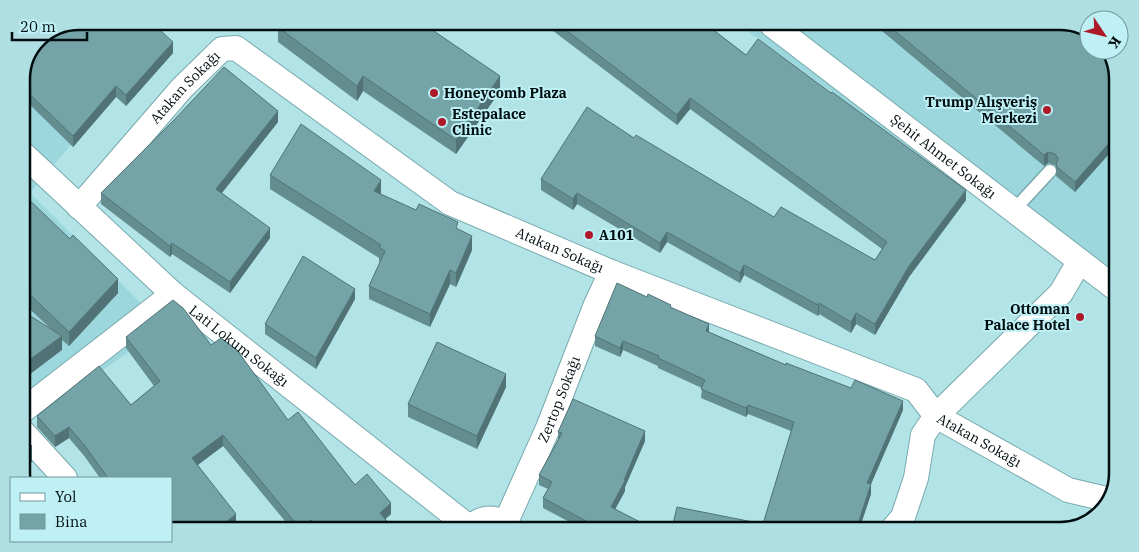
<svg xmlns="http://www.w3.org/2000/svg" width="1139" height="552" font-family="'IBM Plex Serif',serif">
  <rect width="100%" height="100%" fill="#b1e3e7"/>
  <g fill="#9cd7dd">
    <path d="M79,21L127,22L153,48L30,193L165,327L21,426V76L38,38Z"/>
    <path d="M739,25L1085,27L1089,50L1118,76L1115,296Z"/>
  </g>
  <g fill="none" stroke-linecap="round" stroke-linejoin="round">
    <g stroke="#78a9ad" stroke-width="15">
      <path id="service" d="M1013,211L1050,171"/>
    </g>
    <g stroke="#78a9ad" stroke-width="26">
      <g id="minor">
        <path id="s1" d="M772,25L1115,288"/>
        <path id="s2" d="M21,152L173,294L469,527"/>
        <path id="s3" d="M79,207L182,88L222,49L236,48L450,203L611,272L916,390L936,416L1068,490L1110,500"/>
        <path d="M21,412L173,294"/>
        <path d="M21,430L65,478"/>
        <path id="s4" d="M505,524L548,428L595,307L611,272"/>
        <path d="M471,527C482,516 498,515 509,528"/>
        <path d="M892,530L903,517L916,478L923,435L936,416L1061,293L1079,262"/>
      </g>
    </g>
    <use href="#service" stroke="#fff" stroke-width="12"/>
    <use href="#minor" stroke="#fff" stroke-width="24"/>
  </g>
  <g fill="#648d90">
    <path d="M548,24L707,25L746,55L966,200L909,277L875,335L856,324L851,333L819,314L818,316L744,275L740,283L667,242L660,253L577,204L573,210L541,190V179L634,138L774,217L875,260L882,249L690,109L677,125L548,27Z"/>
    <path d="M876,26L1085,27L1118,76L1117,145L1075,192L1056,176V166L1055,165L1048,163L1044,166Z"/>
    <path d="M278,27L404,30L500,91L456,154L363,91L357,101L278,42Z"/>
    <path d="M96,28L173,53L126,106L116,97L73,147L21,96V76Z"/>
    <path d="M278,122L222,193L270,238L230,293L172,254L170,257L101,204V193Z"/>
    <path d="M270,175L381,193L380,194L458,230L472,250L456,287L450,284L430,327L369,299V286L380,262L379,261V258L270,189Z"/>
    <path d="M21,192L118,293L69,346L62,340V350L50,328L21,301Z"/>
    <path d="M647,297L671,307L709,332L786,365L903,410L871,484V494L859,530L672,528L763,524L791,431L748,414L746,417L701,398L702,388L658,368V366L623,350L620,357L595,346V336Z"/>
    <path d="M355,299L316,369L265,334V324Z"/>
    <path d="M126,337L211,345L355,485L391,514L385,519L392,527L289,526L223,446L198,465L236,525L171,478H100L85,457L69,438L55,447L37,427V416L131,405L154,386L126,348Z"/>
    <path d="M506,387L477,449L408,417V404Z"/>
    <path d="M558,432L645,441L625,487V491L615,509L644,528H581L543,508V498L548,489L539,485V475L558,440Z"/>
  </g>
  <g fill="#517376">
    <path d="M173,42V53L126,106V95Z"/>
    <path d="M363,76V91L357,101V86Z"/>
    <path d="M500,76V91L456,154V140Z"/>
    <path d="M116,86V97L73,147V136Z"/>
    <path d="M690,98V109L677,125V115Z"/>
    <path d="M278,111V122L216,200V189Z"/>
    <path d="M1117,134V145L1075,192V182Z"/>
    <path d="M1048,152V163L1044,166V155Z"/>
    <path d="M381,180V193L374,205V191Z"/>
    <path d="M966,190V200L909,277L875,335V324L909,266Z"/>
    <path d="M577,193V204L573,210V199Z"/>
    <path d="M270,228V238L230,293V282Z"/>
    <path d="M667,232V242L660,253V243Z"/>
    <path d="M472,236V250L456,287V273Z"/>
    <path d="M172,243V254L170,257V246Z"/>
    <path d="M744,265V275L740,283V273Z"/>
    <path d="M450,270V284L430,327V314Z"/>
    <path d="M118,279V293L69,346V332Z"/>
    <path d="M355,289V299L316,369V358Z"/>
    <path d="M819,303V314L818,316V305Z"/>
    <path d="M856,313V324L851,333V322Z"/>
    <path d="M709,324V334L706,331Z"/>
    <path d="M62,336V350L21,381V366Z"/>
    <path d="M623,341V350L620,357V348Z"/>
    <path d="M506,374V387L477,449V436Z"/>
    <path d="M903,401V410L871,484V494L859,530H856L867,483Z"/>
    <path d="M748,405V414L746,417V408Z"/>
    <path d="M69,427V438L55,447V436Z"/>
    <path d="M645,431V441L625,487V491L611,517V507Z"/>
    <path d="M223,435V446L192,469V458Z"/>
    <path d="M32,446V462L21,468V452Z"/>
    <path d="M391,503V514L380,524V513Z"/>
    <path d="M236,514V525L234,526H221Z"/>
    <path d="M311,520V526H303Z"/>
  </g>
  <g fill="#74a4a8" stroke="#517376">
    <path d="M79,21H89L96,28L102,21L151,22L173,42L126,95L116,86L73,136L21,86V76L38,38Z"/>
    <path d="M281,22L395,23L404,30L408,23H422L500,76L456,140L363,76L357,86L278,27Z"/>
    <path d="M558,24L707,25L746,55L758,39L831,93L832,92L966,190L909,266L875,324L856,313L851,322L819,303L818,305L744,265L740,273L667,232L660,243L577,193L573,199L541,179L587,107L634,138L636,135L774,217L781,207L875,260L887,242L690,98L677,115Z"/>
    <path d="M889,26L1085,27L1089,30V50H1109L1118,76L1117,134L1075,182L1056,166L1058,158L1055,154L1048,152L1044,155Z"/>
    <path d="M224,67L278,111L216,189L270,228L230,282L172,243L170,246L101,193L173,121Z"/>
    <path d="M301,124L381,180L374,191L416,210L419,204L458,222L456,228L472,236L456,273L450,270L430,314L369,286L385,251L379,247L381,245L270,175Z"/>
    <path d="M21,192L70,239L73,235L118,279L69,332L21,286Z"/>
    <path d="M303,256L355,289L316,358L265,324Z"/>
    <path d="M617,283L647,297L648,294L671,305L670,307L709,324L706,331L786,365V363L851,388L855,380L903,401L867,483L871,484L856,530L836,529L830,527L829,529L672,528L677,507L763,524L794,422L748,405L746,408L701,389L705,380L658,358L659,356L623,341L620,348L595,336Z"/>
    <path d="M173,300L183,308L211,345L221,338L237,350L288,420L298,412L355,485L367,474L391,503L380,513L392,527L317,526L311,520L303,526H298L223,435L192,458L236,514L221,526H171V478H108L85,446L69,427L55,436L37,416L99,366L131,405L160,381L126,337Z"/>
    <path d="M21,310L62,336L21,366Z"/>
    <path d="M437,342L506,374L477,436L408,404Z"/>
    <path d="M573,399L645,431L624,480L625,481L611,507L644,524L642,528H592L585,524L586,521L543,498L552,482L539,475L562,433L558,432Z"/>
    <path d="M21,435L32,446L21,452Z"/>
  </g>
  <g fill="#ad1928" stroke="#bef0f5" stroke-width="2">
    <circle cx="434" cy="93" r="5"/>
    <circle cx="1047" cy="110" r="5"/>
    <circle cx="442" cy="122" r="5"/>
    <circle cx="589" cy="235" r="5"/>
    <circle cx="1080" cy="317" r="5"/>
  </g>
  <g text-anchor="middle" stroke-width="4" stroke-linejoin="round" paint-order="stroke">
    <g font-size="14" fill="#000e10" stroke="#bef0f5">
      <text dy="5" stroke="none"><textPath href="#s3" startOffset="160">Atakan Sokağı</textPath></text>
      <text dy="5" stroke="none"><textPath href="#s1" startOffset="216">Şehit Ahmet Sokağı</textPath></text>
      <text dy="5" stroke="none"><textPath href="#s3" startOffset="611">Atakan Sokağı</textPath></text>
      <text dy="5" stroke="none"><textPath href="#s2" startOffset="292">Lati Lokum Sokağı</textPath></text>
      <text dy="5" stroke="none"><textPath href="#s4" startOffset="136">Zertop Sokağı</textPath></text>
      <text dy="5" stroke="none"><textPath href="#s3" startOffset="1076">Atakan Sokağı</textPath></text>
    </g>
    <g font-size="14" font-weight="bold" fill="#000e10" stroke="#bef0f5" text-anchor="start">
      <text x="444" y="98">Honeycomb Plaza</text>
      <text x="1037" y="107" text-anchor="end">Trump Alışveriş<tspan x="1037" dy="16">Merkezi</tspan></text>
      <text x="452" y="119">Estepalace<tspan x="452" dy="16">Clinic</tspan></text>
      <text x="599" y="240">A101</text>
      <text x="1070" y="314" text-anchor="end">Ottoman<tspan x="1070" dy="16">Palace Hotel</tspan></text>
    </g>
  </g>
  <path d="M0 0H1139V552H0ZM79 30H1060A49 49 0 0 1 1109 79V473A49 49 0 0 1 1060 522H79A49 49 0 0 1 30 473V79A49 49 0 0 1 79 30Z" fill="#afdee3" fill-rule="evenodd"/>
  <path fill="none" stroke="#000e10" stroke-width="2.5" d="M79 30H1060A49 49 0 0 1 1109 79V473A49 49 0 0 1 1060 522H79A49 49 0 0 1 30 473V79A49 49 0 0 1 79 30Z"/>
  <rect x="10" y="477" width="162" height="65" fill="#bef0f5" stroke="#729699"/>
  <rect x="20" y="493" width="25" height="8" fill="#ffffff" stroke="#729699"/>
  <text x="55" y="502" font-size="15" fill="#000e10">Yol</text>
  <rect x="20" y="514" width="25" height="15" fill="#74a4a8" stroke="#729699"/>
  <text x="55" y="527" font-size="15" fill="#000e10">Bina</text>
  <g transform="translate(1104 35) rotate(125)"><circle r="24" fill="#bef0f5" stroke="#729699"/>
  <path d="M0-4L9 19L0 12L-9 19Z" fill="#ad1928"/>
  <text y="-8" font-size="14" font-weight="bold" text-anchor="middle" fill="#000e10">K</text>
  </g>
  <path d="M12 32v8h75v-8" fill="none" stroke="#000e10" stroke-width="2.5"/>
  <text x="20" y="32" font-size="15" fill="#000e10" stroke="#bef0f5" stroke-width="4" paint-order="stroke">20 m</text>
</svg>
